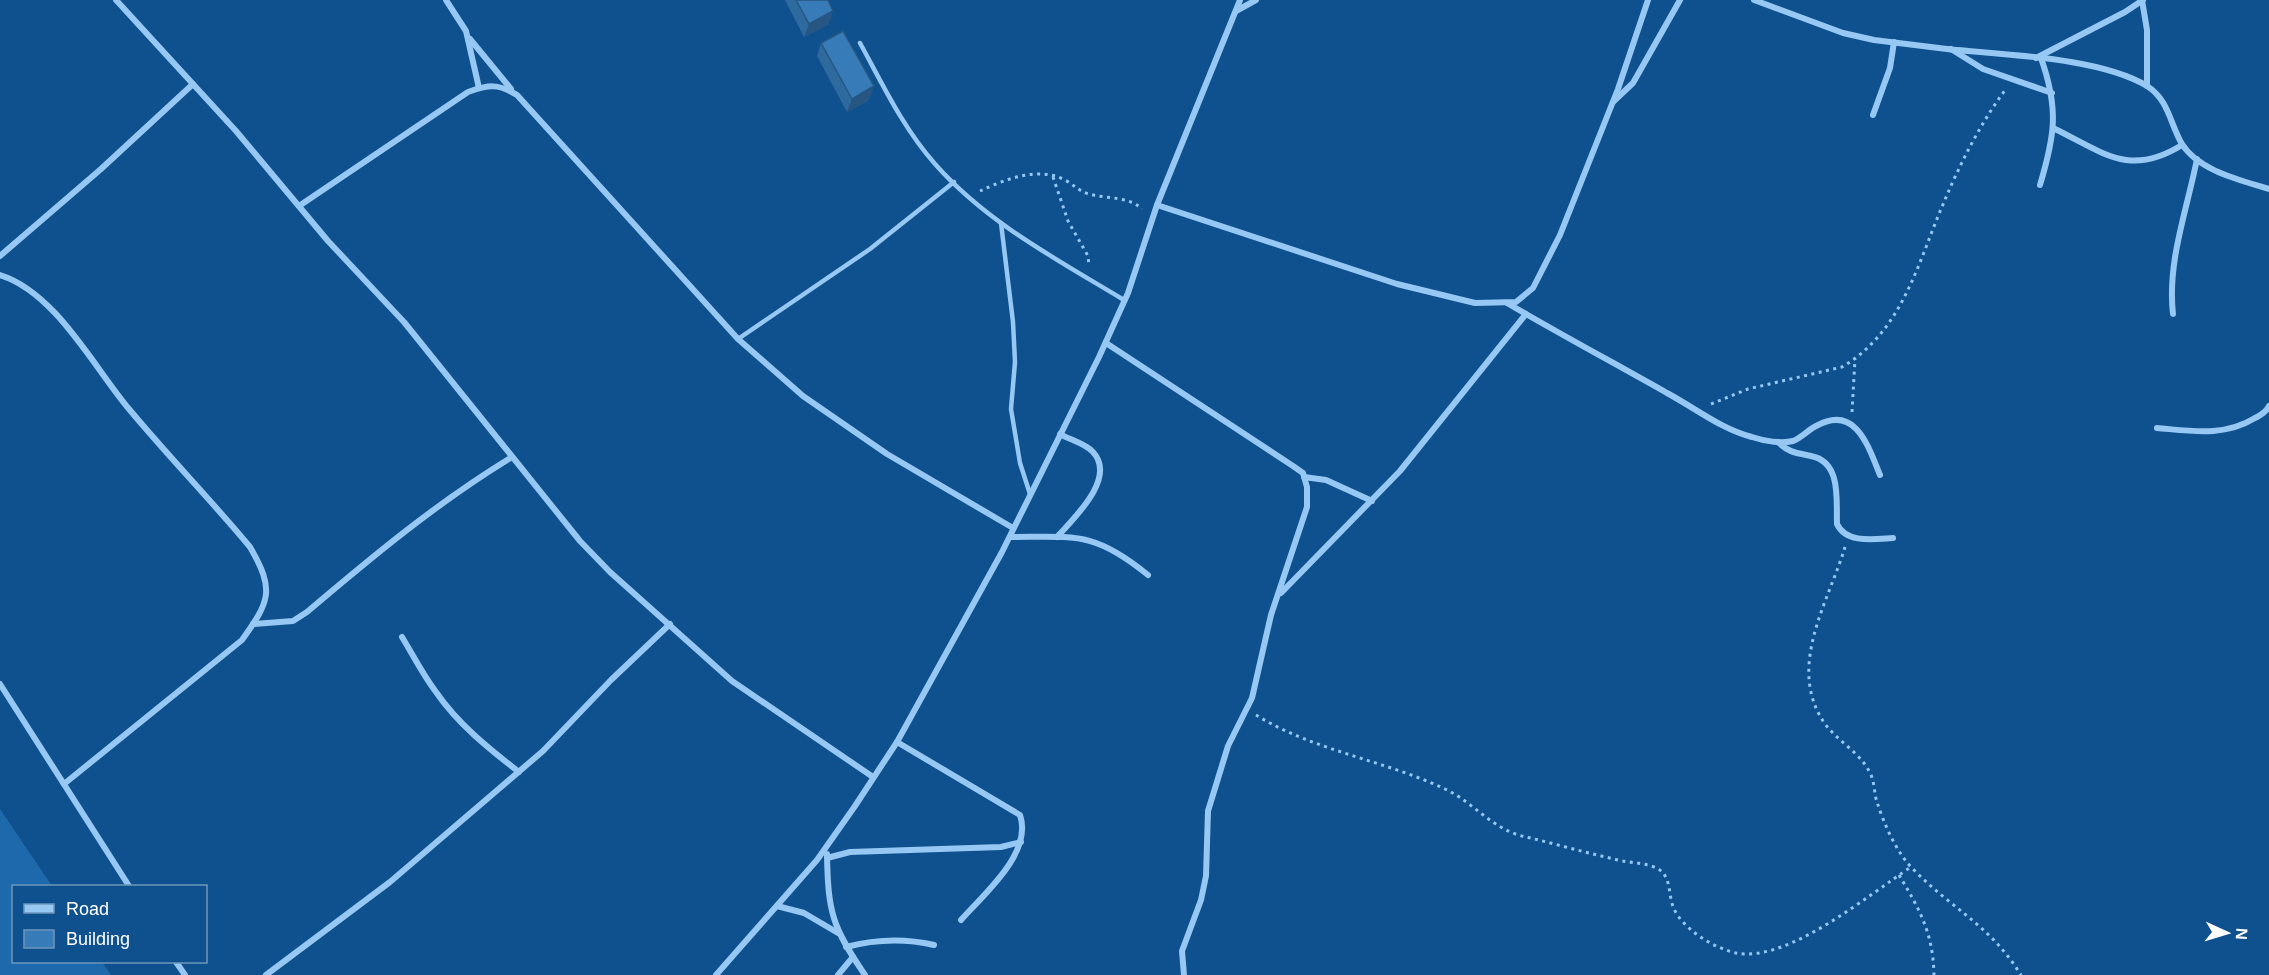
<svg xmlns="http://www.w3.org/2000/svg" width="2269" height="975" font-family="Helvetica,sans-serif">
  <rect width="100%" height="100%" fill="#0f508e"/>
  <path fill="#1d69ab" d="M0,809L52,886H14V962H102L111,975H0Z"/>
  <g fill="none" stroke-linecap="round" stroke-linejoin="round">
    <g stroke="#96c8f3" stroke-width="3" stroke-dasharray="3 4.5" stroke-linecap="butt">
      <path d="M1053,177L1068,221L1088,256L1089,266"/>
      <path d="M980,191C1006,179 1038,166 1065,180C1074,185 1080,192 1089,194C1107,199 1128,196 1142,209"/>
      <path d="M1711,404L1748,389L1842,367C1903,331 1918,262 1944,202C1960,164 1981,122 2006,89"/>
      <path d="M1852,412L1855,359"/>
      <path d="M1845,547C1829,601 1787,665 1823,721C1837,742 1861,752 1871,775C1875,784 1874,794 1877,802C1884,824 1897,854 1914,870C1953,910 1989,924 2021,975"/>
      <path d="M1256,715C1314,751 1384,760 1445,789C1473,802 1491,828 1522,836C1552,843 1583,852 1614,859C1627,863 1641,862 1654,867C1673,874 1667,894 1674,909C1684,930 1714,948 1736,953C1788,963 1868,895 1911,867"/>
      <path d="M1899,875C1920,910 1933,933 1934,975"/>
    </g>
    <g stroke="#96c8f3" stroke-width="4.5">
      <path d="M860,43C883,85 903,128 935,164C987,223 1058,260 1124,300"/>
      <path d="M1001,223L1013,322L1015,362L1011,409L1020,463L1030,494"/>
      <path d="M738,339L870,249L954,182"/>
    </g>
    <g stroke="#96c8f3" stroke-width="6">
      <path d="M116,0L236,131L328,241L404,322L580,541L610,572L732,681L873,777"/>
      <path d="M446,0L466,31L479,88"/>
      <path d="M1754,0L1843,33L1874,40C1899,43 1922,46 1947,49C2003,55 2099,57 2147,86C2169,100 2170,124 2182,144C2199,171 2240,180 2269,189"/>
      <path d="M2142,0L2147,30V86"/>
      <path d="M1236,11L1256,0"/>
      <path d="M470,39L511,89"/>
      <path d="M1951,49L1983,69L2052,93"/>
      <path d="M2036,58L2125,12L2143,0"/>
      <path d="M1614,101L1633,83L1680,0"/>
      <path d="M1873,115L1890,68L1894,42"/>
      <path d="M2053,128C2103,152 2129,178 2182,145"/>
      <path d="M2040,185C2055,135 2059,109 2041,58"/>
      <path d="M1157,205L1397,284L1475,303L1516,302L1533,288L1560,235L1618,89L1648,0"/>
      <path d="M299,206L468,92C488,85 498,83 517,95L738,339L803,396L887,454L1013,528"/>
      <path d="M0,256L101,169L193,84"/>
      <path d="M0,275C55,292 93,366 129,409C168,456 211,500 250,547C275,590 270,601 242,640L64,784"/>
      <path d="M1507,303C1560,334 1614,363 1667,393C1695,408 1721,429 1752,437C1764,441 1781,444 1793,441C1801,438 1808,430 1816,426C1856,404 1868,446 1880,475"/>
      <path d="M2173,314C2167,262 2187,210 2197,159"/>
      <path d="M1106,343L1293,466L1303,473L1307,487V507L1271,615L1252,698L1228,746L1208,811L1206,876L1201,900L1182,951L1184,975"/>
      <path d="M2157,428C2192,431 2224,437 2255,418C2261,415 2266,412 2269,406"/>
      <path d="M1778,442C1789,453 1797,453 1811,456C1842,462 1836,501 1837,524C1846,544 1875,539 1893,538"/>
      <path d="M1304,477L1326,480L1372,501"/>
      <path d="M1010,537C1076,537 1094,531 1148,575"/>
      <path d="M1057,537C1074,518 1117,478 1093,452C1085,443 1070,440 1060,434"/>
      <path d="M1281,593L1400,471L1526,314"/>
      <path d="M253,624L293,621L307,612C373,556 438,502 512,457"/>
      <path d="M402,637C413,655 423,675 436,692C458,724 488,748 519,772"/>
      <path d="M0,684L129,886"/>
      <path d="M897,742L1020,815C1033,853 984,894 961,920"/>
      <path d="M827,854C828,912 832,927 865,975"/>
      <path d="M827,858L850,852L1001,847L1021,842"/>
      <path d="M777,906L804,913L838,933"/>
      <path d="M846,947C876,939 904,938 934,945"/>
      <path d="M176,962L185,975"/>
      <path d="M266,975L390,882L543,751L611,680L670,624"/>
      <path d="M716,975L817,860L855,806L897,742L1002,552L1099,357L1128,293L1157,205L1240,0"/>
      <path d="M838,975L853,957"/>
    </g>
  </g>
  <g fill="#2f6a9e">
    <path d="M785,0H828L829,24L804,37Z"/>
    <path d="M821,43L869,100L847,112L817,56Z"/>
  </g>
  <g fill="#265681">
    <path d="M833,11L829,24L804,37L809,24Z"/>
    <path d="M874,86L869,100L847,112L852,99Z"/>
  </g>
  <g fill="#377bb8" stroke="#265681" stroke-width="1.5">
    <path d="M796,0H828L833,11L809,24Z"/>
    <path d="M843,31L874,86L852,99L821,43Z"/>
  </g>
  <rect x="12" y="885" width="195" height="78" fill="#0f508e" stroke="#6f96bb" stroke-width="1.5"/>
  <rect x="24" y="904" width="30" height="9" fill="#96c8f3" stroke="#6f96bb" stroke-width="1.5"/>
  <text x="66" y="915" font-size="18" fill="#ffffff">Road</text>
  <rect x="24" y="930" width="30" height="18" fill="#377bb8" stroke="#6f96bb" stroke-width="1.5"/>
  <text x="66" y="945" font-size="18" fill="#ffffff">Building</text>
  <g transform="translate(2227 933) rotate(94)" stroke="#0f508e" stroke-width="4.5" paint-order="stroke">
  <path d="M0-4.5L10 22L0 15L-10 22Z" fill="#ffffff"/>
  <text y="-9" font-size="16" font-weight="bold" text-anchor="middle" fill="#ffffff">N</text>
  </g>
</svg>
